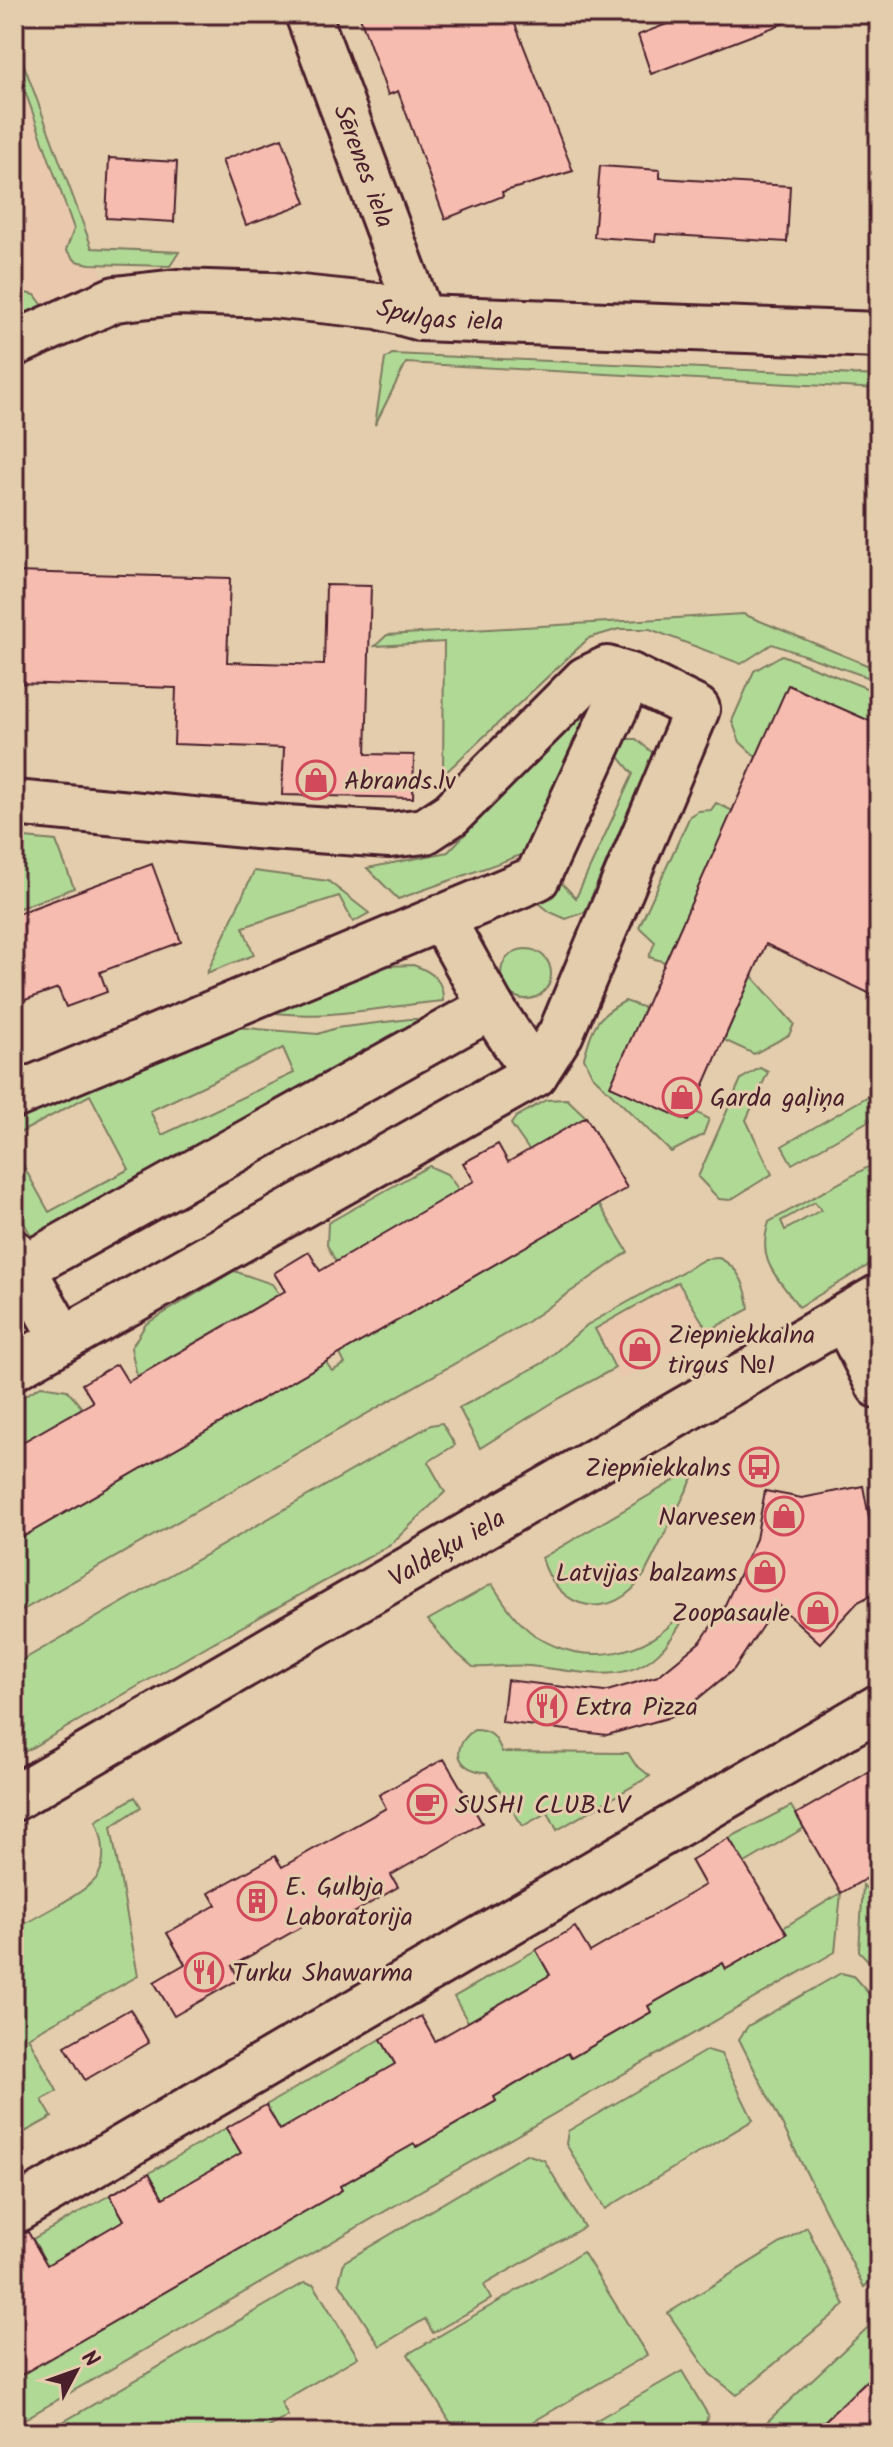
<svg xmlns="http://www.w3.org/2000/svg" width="893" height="2447" font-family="Kalam,sans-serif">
  <rect width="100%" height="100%" fill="#e3cdac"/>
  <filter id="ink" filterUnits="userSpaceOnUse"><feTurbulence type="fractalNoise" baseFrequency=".0125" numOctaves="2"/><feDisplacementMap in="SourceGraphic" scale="16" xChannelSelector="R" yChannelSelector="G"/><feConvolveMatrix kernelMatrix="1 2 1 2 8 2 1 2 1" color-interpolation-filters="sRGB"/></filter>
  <g filter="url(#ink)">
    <g fill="#e9c8ad">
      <path d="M14,38L111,297L14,336Z"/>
      <path d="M678,1282L708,1331L621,1381L594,1329Z"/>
    </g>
    <g fill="#b0d996" stroke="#7d7c60" stroke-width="2" fill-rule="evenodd">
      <path d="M14,38L92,248L179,252L170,266L90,264L76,261L66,250L74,229L14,60Z"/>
      <path d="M20,292L35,295L44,307L14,319V294Z"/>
      <path d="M392,354L879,376V389L406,363L375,425L385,359Z"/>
      <path d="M743,614L879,670V681L772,644L741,664L650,629H619L589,638L443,775L444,642L375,646L387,635Z"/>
      <path d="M782,655L879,693V708L867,720L756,757L740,742L732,721L754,671Z"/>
      <path d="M580,713L593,718L538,849L398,899L367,868L448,852Z"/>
      <path d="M619,739H636L653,753L585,912L566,919L550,912L539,903L544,882L554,875L576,898L633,774L615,752Z"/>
      <path d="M716,803L733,811L665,962L649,957L655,942L639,927L690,816L698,811L711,810Z"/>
      <path d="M14,837L56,841L74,888L14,910Z"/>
      <path d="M254,871L328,881L369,913L353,922L339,896L243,927L254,955L207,973Z"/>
      <circle cx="526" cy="974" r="25"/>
      <path d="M413,965C431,971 444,980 443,1001C384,1006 322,1022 263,1011L384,966Z"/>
      <path d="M752,976L794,1024L789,1035L754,1054L724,1040Z"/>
      <path d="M625,1001L645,1008L692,1110L709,1119L703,1135L671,1152L592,1075L584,1058C593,1026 595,1017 625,1001Z"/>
      <path d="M410,1019H426L34,1241L14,1205V1149L49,1212L129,1169L90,1095L14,1136V1110L234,1027L318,1034L336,1028ZM283,1048L294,1073L162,1135L150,1111Z"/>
      <path d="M760,1068L768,1072L746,1120L772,1174L730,1200L719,1199L698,1177L741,1079Z"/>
      <path d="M879,1090V1115L792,1164L782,1146Z"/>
      <path d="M567,1099L586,1117L529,1150L511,1124L516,1117L546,1100Z"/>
      <path d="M879,1161V1259L799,1307C777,1276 756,1262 769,1222ZM815,1202L821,1210L785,1230L781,1221Z"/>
      <path d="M429,1166L447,1174L459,1190L336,1262L327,1245L328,1223Z"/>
      <path d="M599,1204L628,1252L524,1324L14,1615V1542L326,1362L332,1371L345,1364L340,1354Z"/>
      <path d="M719,1258C739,1267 747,1288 749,1309L708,1331L678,1282L595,1329L615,1368L560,1398L480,1448L459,1408L543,1363L587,1325L705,1259Z"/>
      <path d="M234,1271L272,1284L279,1294L137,1376L131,1348L146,1324Z"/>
      <path d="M14,1302L28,1307L31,1325L14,1336Z"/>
      <path d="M41,1386L67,1390L82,1408L14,1447V1402Z"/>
      <path d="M442,1423L455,1445L428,1462L445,1492L389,1546L214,1642L14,1758V1665L431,1425Z"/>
      <path d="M695,1474L644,1575C613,1623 557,1612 542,1558L684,1475Z"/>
      <path d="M492,1584C504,1603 517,1623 536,1636C584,1668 649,1656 683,1611L685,1616C645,1692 601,1674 529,1666C511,1664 492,1668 473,1667L452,1649L428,1620Z"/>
      <path d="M474,1730C491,1730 496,1736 502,1752L628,1753L635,1764L650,1776L557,1830L548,1812L523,1826L487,1772C457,1771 449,1748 474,1730Z"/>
      <path d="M135,1797L141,1807L111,1827L138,1976L28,2037L57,2091L42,2100L52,2117L14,2138V1930C32,1919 88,1892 98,1876C107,1859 103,1837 96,1821Z"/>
      <path d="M791,1806L804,1828L745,1863L729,1838Z"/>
      <path d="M863,1885L879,1902V1972L859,1951Z"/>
      <path d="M841,1893L835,1952L14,2425V2379L341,2190L340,2186L414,2144L417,2147L496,2101L494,2097L568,2053L572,2058L651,2012L648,2006L723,1963L726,1969L786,1934L783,1928Z"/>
      <path d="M536,1950L550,1975L468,2022L454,1997Z"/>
      <path d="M841,1973L853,1976L879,2005V2273L864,2287L739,2039L748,2026Z"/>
      <path d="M381,2039L395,2064L280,2130L266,2105Z"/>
      <path d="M707,2050L721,2054L753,2120L605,2209L566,2144L568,2131Z"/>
      <path d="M226,2128L241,2153L163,2198L149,2173Z"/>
      <path d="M526,2154L544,2160L584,2227L484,2285L491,2299L433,2333L425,2319L380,2346L339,2282L344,2262Z"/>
      <path d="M110,2195L124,2220L47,2265L33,2239Z"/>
      <path d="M807,2227L845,2305L737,2395L710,2374L668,2313Z"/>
      <path d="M583,2252L647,2355L514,2433H457L408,2354Z"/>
      <path d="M304,2283L314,2285L358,2357L281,2402L288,2416L259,2433H44Z"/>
      <path d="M879,2317V2360L874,2365L878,2369L812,2433H755Z"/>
      <path d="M682,2371L708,2415L703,2433H574Z"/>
    </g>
    <g fill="#f6bcb0" stroke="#4a1f2b" stroke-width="2">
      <path d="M359,14H511L573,171L502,192L503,196L445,219L398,91L388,95Z"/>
      <path d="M693,14H799L800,17L651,74L638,35Z"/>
      <path d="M282,138L306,203L246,225L222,160Z"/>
      <path d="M109,158L177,162L174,222L106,218Z"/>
      <path d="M600,166L660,170V178L790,186L787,242L656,234L655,241L594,237Z"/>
      <path d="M14,572L230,578L227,662L324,665L326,585L371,586L366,754L414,755L413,798L282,795L284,748L174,744L176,688L14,683Z"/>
      <path d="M788,685L879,725V998L766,944L688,1121L610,1086Z"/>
      <path d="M152,864L181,942L100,972L107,992L66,1007L58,988L14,1004V915Z"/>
      <path d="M586,1117L627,1188L14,1542V1447L93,1402L82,1384L117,1364L128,1382L285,1291L274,1273L309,1252L320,1271L474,1181L463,1163L498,1144L508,1162Z"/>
      <path d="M863,1486L879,1568V1591L858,1602L820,1643L777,1604L734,1669L678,1715L607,1735L502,1722L507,1680L604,1692L658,1676L701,1641L724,1607L756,1539L765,1491L802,1498Z"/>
      <path d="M444,1759L482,1823L391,1875L398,1887L333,1925L326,1913L232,1966L239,1979L174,2016L154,1982L185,1964L167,1933L216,1905L209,1893L275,1856L282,1867L386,1808L379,1795Z"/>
      <path d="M879,1766V1871L841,1893L796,1814Z"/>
      <path d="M729,1838L787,1934L726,1969L723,1963L648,2006L651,2012L571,2058L568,2053L494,2097L496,2101L416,2147L414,2144L340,2186L342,2190L14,2379V2236L28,2232L47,2265L124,2220L110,2195L130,2184L149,2173L163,2198L241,2153L226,2128L266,2105L280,2130L395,2064L381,2039L401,2027L421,2016L435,2041L550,1975L536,1950L575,1927L590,1952L705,1885L691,1860Z"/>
      <path d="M130,2009L149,2043L85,2080L65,2046Z"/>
      <path d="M879,2369V2433H812Z"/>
    </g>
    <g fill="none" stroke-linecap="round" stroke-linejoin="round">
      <g stroke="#4a1f2b" stroke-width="50">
        <g id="minor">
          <path id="s1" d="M308,14L421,318"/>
          <path id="s2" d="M14,344L115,299L177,292L272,295L378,306L421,318L879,335"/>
          <path d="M14,803L256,826L390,835L425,831L451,814L586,679L607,669L630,676L697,709L561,1033L535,1074L14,1367"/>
          <path d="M491,1007L535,1074"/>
          <path d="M14,1096L537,878L630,676"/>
          <path d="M14,1253L63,1339"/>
          <path d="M14,1273L491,1007L441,917"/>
          <path d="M844,1317L879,1386"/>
          <path id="s3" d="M14,1798L879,1297"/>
          <path d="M14,2211L879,1707"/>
        </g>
      </g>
      <use href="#minor" stroke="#e3cdac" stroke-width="44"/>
    </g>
  </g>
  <defs>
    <g id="shop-ring" transform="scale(2)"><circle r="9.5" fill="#e3cdac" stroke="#d1495b" stroke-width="1.5"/><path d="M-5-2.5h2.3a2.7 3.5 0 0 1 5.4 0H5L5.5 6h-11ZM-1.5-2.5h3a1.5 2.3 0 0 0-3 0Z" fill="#d1495b"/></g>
    <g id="bus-ring" transform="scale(2)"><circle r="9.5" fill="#e3cdac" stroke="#d1495b" stroke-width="1.5"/><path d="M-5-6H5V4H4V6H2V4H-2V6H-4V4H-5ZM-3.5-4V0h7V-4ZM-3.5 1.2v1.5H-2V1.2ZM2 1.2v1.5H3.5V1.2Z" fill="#d1495b"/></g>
    <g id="restaurant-ring" transform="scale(2)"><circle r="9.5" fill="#e3cdac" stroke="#d1495b" stroke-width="1.5"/><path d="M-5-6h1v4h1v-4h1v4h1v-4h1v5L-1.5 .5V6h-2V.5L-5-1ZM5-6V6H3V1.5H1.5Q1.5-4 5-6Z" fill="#d1495b"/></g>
    <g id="cafe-ring" transform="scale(2)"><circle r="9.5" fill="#e3cdac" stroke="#d1495b" stroke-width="1.5"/><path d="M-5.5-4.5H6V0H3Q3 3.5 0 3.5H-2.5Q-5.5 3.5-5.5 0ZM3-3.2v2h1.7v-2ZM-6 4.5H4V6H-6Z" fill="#d1495b"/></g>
    <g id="building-ring" transform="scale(2)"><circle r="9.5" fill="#e3cdac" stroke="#d1495b" stroke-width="1.5"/><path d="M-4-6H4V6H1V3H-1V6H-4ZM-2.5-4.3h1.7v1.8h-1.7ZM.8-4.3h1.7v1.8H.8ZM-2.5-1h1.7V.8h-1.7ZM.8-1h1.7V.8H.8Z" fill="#d1495b"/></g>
  </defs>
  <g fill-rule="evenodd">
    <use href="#shop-ring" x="316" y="780"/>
    <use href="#shop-ring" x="682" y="1097"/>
    <use href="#shop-ring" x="640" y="1349"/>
    <use href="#bus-ring" x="759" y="1467"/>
    <use href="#shop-ring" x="784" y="1516"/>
    <use href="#shop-ring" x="765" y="1572"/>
    <use href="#shop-ring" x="818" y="1612"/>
    <use href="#restaurant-ring" x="547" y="1706"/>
    <use href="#cafe-ring" x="427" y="1804"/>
    <use href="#building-ring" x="257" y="1901"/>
    <use href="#restaurant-ring" x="204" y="1972"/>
  </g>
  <g text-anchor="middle" stroke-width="6" stroke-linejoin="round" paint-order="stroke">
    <g font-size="26" fill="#4a1f2b" stroke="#e3cdac">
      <text dy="9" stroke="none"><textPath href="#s1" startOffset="162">Sērenes iela</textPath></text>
      <text dy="9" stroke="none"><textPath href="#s2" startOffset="438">Spulgas iela</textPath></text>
      <text dy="9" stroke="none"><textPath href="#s3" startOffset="500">Valdeķu iela</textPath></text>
    </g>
    <g font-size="26" fill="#4a1f2b" stroke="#e3cdac" text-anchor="start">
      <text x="344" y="789">Abrands.lv</text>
      <text x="710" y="1106">Garda gaļiņa</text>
      <text x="668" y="1343">Ziepniekkalna<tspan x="668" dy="30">tirgus №1</tspan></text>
      <text x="731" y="1476" text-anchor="end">Ziepniekkalns</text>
      <text x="756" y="1525" text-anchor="end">Narvesen</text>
      <text x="737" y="1581" text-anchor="end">Latvijas balzams</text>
      <text x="790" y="1621" text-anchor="end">Zoopasaule</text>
      <text x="575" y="1715">Extra Pizza</text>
      <text x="455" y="1813">SUSHI CLUB.LV</text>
      <text x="285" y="1895">E. Gulbja<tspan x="285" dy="30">Laboratorija</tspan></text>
      <text x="232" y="1981">Turku Shawarma</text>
    </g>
  </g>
  <rect width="893" height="2447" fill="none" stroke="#e3cdac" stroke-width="48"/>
  <rect x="24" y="24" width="845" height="2399" fill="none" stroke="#4a1f2b" stroke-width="3" filter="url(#ink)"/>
  <g transform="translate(76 2371) rotate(49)" stroke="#e3cdac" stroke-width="6" paint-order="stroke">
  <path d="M0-6L14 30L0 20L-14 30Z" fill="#4a1f2b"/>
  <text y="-12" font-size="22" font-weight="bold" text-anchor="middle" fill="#4a1f2b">N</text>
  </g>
</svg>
